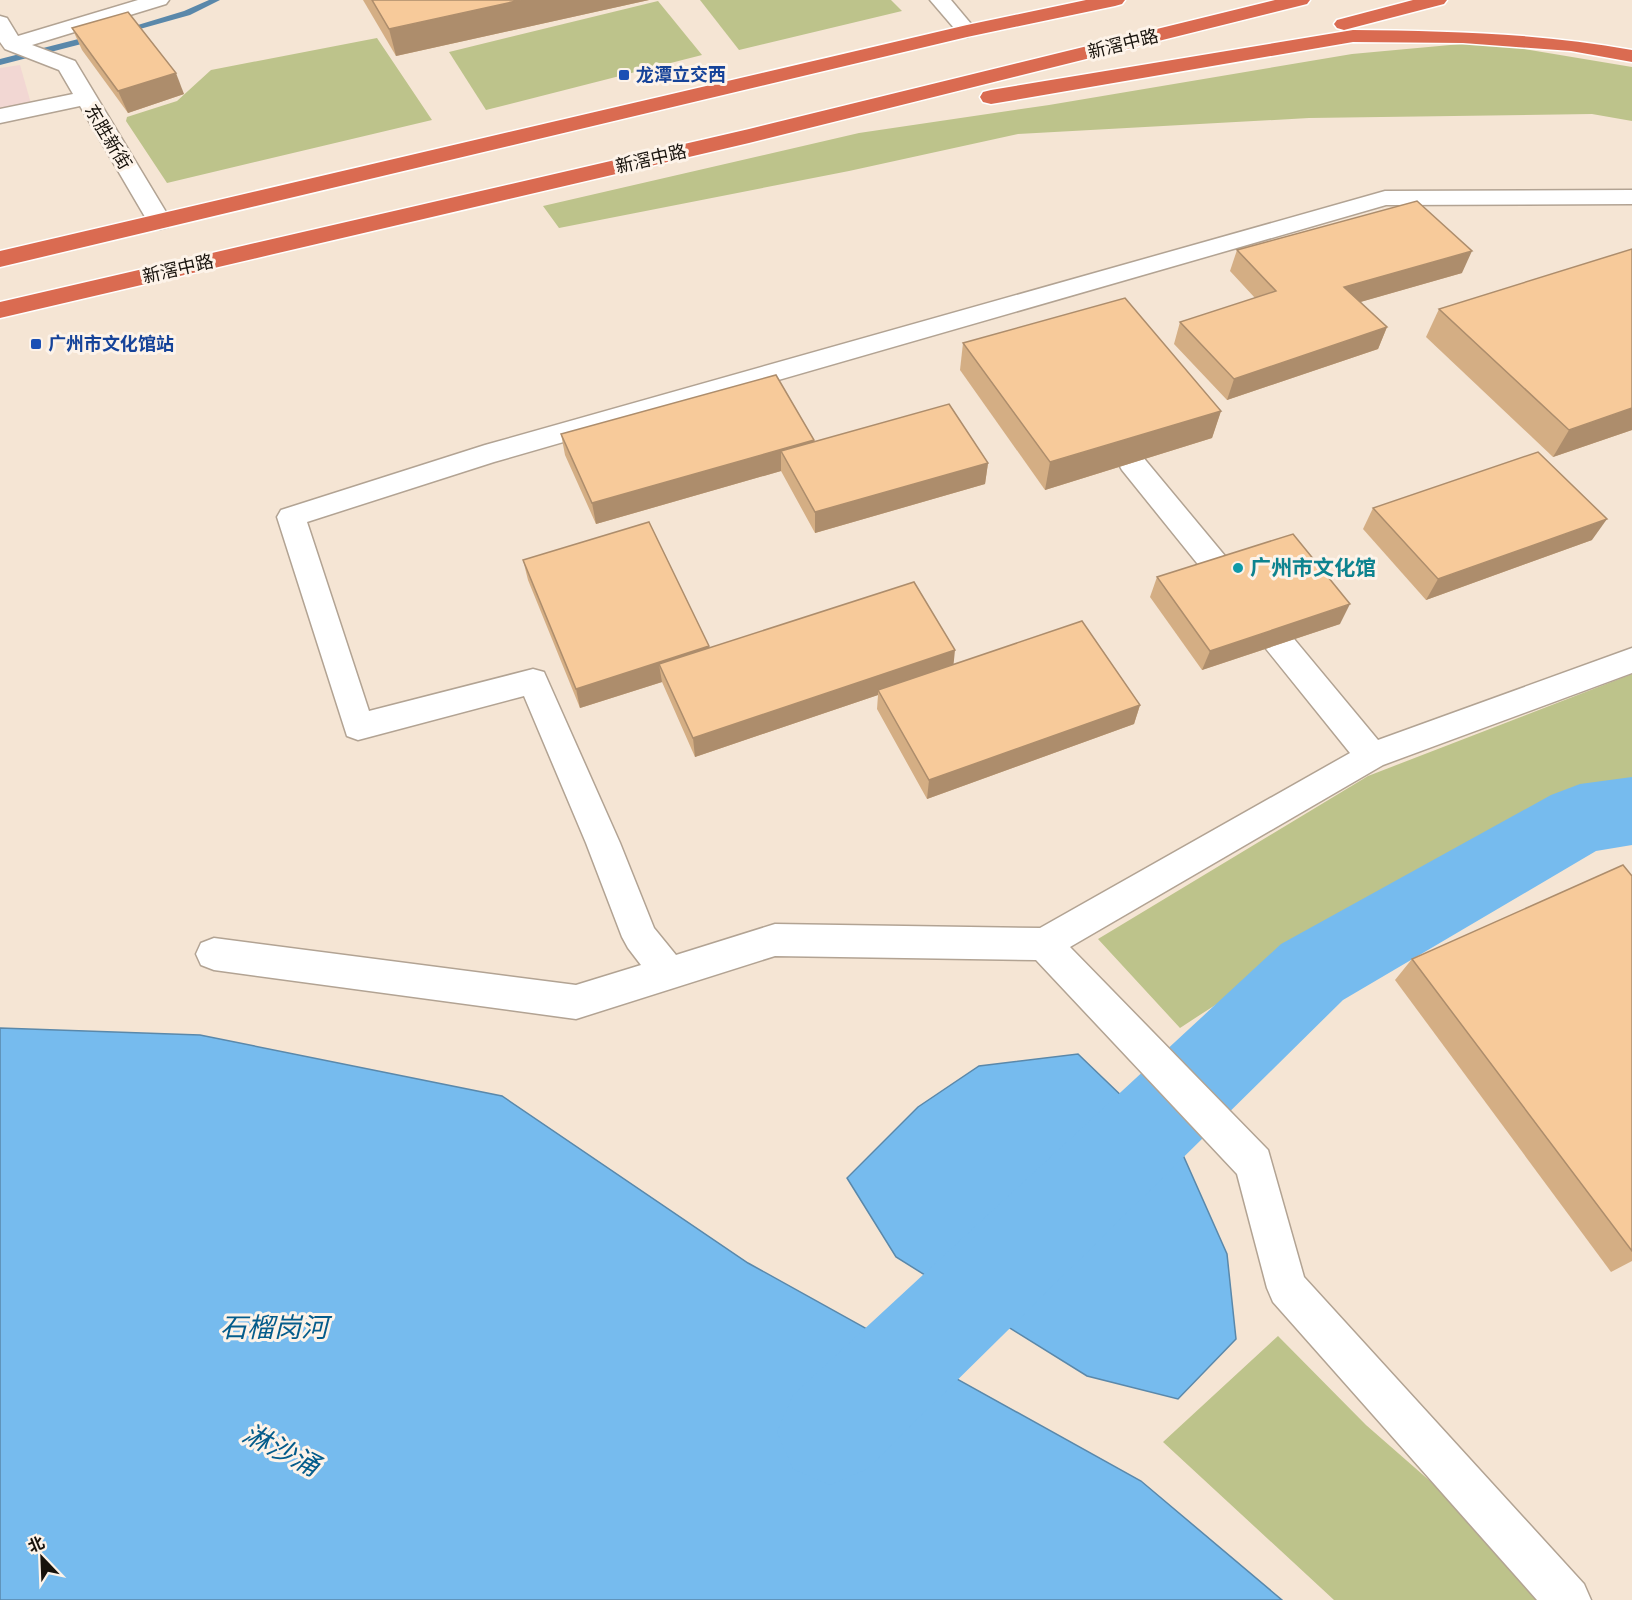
<svg xmlns="http://www.w3.org/2000/svg" width="1632" height="1600" font-family="Merriweather,'Noto Sans SC',serif">
  <rect width="100%" height="100%" fill="#f5e5d4"/>
  <path fill="#f2d7d3" d="M20,65L32,107L0,113V68Z"/>
  <g fill="#bdc38b">
    <path d="M700,0H891L902,11L739,50Z"/>
    <path d="M658,1L702,55L486,110L449,52Z"/>
    <path d="M377,38L432,120L167,183L126,121L127,117L177,101L211,70Z"/>
    <path d="M1483,42L1632,67V121L1592,114L1309,118L1018,134L849,171L559,228L543,206L859,133L1049,105L1352,54Z"/>
    <path d="M1632,674V784C1470,841 1323,934 1180,1028L1098,939L1368,776Z"/>
    <path d="M1278,1336L1366,1425L1566,1600H1334L1163,1442Z"/>
  </g>
  <g fill="#76bbee" stroke="#5a88aa" stroke-width="1.5">
    <path d="M0,1028L200,1035L502,1096L748,1263L1141,1481L1282,1600H0Z"/>
    <path d="M1078,1054L1183,1155L1227,1254L1236,1339L1178,1399L1087,1376L896,1257L847,1178L918,1107L979,1066Z"/>
  </g>
  <g fill="none" stroke-linecap="round" stroke-linejoin="round">
    <g fill="#5a88aa" fill-rule="evenodd">
      <path d="M209,0H220L190,15L122,34L118,31L184,11Z"/>
      <path d="M94,35L97,36V40L0,65V59Z"/>
    </g>
    <path fill="#76bbee" fill-rule="evenodd" d="M1632,777V845L1596,851L1343,1000L867,1469L830,1485L793,1469L777,1432L793,1395L1281,944L1551,795L1580,784Z"/>
    <g stroke="#b2a393" stroke-width="3">
      <g id="minor">
        <path d="M138,0H169L166,4L32,45L75,61L172,222L168,227L160,229L152,227L148,222L80,106L0,123V109L73,94L59,70L5,49L0,42V16L7,18L18,36Z"/>
        <path d="M930,0H951L977,31L974,35L967,37L960,35Z"/>
        <path d="M1632,190V204L1386,205L494,462L307,522L369,711L533,669L544,672L620,843L654,928L676,955L775,924L1040,928L1350,753L1122,470L1118,463L1122,456L1132,453L1142,456L1378,740L1632,648V673L1383,765L1070,947L1268,1150L1304,1277L1584,1584L1591,1600H1537L1273,1302L1267,1288L1237,1174L1036,960L775,956L576,1019L214,970L201,965L196,954L201,943L214,938L576,985L641,965L628,948L622,937L586,843L524,696L358,740L347,736L277,517L281,510L485,445L1385,191Z"/>
      </g>
    </g>
    <g stroke="#fff" stroke-width="3">
      <g id="highway">
        <path d="M1086,0H1125L1122,4L1115,6L967,37L0,267V251L967,25Z"/>
        <path d="M1275,0H1310L1307,4L749,143L0,318V302L749,129Z"/>
        <path d="M1413,0H1447L1444,4L1344,30L1337,28L1334,24L1337,20Z"/>
        <path d="M1353,30C1448,31 1539,33 1632,50V62L1571,51L1463,43L1353,42L991,104L983,102L980,97L983,92L991,90Z"/>
      </g>
    </g>
    <use href="#minor" fill="#fff" fill-rule="evenodd"/>
    <use href="#highway" fill="#da6b51" fill-rule="evenodd"/>
  </g>
  <g fill="#d4ae84">
    <path d="M363,0H649L396,56Z"/>
    <path d="M72,28L184,94L128,113L82,50Z"/>
    <path d="M1237,250L1462,273L1360,302L1387,327L1378,349L1227,400L1174,344L1180,322L1255,298L1230,271Z"/>
    <path d="M1439,309L1632,430L1553,457L1426,337Z"/>
    <path d="M963,343L1221,411L1212,438L1045,490L960,370Z"/>
    <path d="M561,434L814,441L988,463L985,484L815,533L781,471L596,524L565,455Z"/>
    <path d="M1373,508L1592,540L1426,600L1363,529Z"/>
    <path d="M523,560L710,648L953,664L1140,705L1134,724L927,799L877,709L878,695L695,757L662,682L580,708L528,580Z"/>
    <path d="M1157,577L1340,624L1202,670L1150,597Z"/>
    <path d="M1632,876V1261L1611,1272L1395,980L1412,959Z"/>
  </g>
  <g fill="#ad8d6c">
    <path d="M521,0H649L396,56L389,29Z"/>
    <path d="M176,73L184,94L128,113L118,91Z"/>
    <path d="M1472,251L1462,273L1336,309L1344,287Z"/>
    <path d="M1387,327L1378,349L1227,400L1234,379Z"/>
    <path d="M1632,408V430L1553,457L1569,430Z"/>
    <path d="M1221,411L1212,438L1045,490L1050,462Z"/>
    <path d="M814,440V461L781,451V471L596,524L592,503Z"/>
    <path d="M988,463L985,484L815,533V512Z"/>
    <path d="M1607,519L1592,540L1426,600L1438,579Z"/>
    <path d="M1350,604L1340,624L1202,670L1210,651Z"/>
    <path d="M709,646L711,666L659,664L662,682L580,708L576,689Z"/>
    <path d="M955,650L953,670L878,690V695L695,757L693,738Z"/>
    <path d="M1140,705L1134,724L927,799L929,780Z"/>
  </g>
  <g fill="#f7ca9a" stroke="#ad8d6c" stroke-width="1.5">
    <path d="M372,0H521L389,29Z"/>
    <path d="M128,12L176,73L118,91L72,28Z"/>
    <path d="M1417,201L1472,251L1344,287L1387,327L1234,379L1180,322L1276,291L1237,250Z"/>
    <path d="M1632,249V408L1569,430L1439,309Z"/>
    <path d="M1125,298L1221,411L1050,462L963,343Z"/>
    <path d="M776,375L814,440L592,503L561,434Z"/>
    <path d="M949,404L988,463L815,512L781,451Z"/>
    <path d="M1538,452L1607,519L1438,579L1373,508Z"/>
    <path d="M649,522L709,646L576,689L523,560Z"/>
    <path d="M1293,534L1350,604L1210,651L1157,577Z"/>
    <path d="M914,582L955,650L693,738L659,664Z"/>
    <path d="M1082,621L1140,705L929,780L878,690Z"/>
    <path d="M1623,865L1632,876V1251L1412,959Z"/>
  </g>
  <g fill="#1a4fb4" stroke="#fdf3e9" stroke-width="2">
    <rect x="618" y="69" width="12" height="12" rx="3"/>
    <rect x="30" y="338" width="12" height="12" rx="3"/>
  </g>
  <circle fill="#0f9aa8" stroke="#fdf3e9" stroke-width="2" cx="1238" cy="568" r="6"/>
  <g text-anchor="middle" stroke-width="6" stroke-linejoin="round" paint-order="stroke">
    <g font-size="18" fill="#17120c" stroke="#fdf3e9">
      <text transform="translate(1123 44) rotate(-14)" y="6">新滘中路</text>
      <text transform="translate(108 137) rotate(59)" y="6">东胜新街</text>
      <text transform="translate(651 159) rotate(-13)" y="6">新滘中路</text>
      <text transform="translate(178 269) rotate(-13)" y="6">新滘中路</text>
    </g>
    <g font-size="18" font-weight="bold" fill="#164399" stroke="#fdf3e9" text-anchor="start">
      <text x="636" y="81">龙潭立交西</text>
      <text x="48" y="350">广州市文化馆站</text>
    </g>
    <g font-size="21" font-weight="bold" fill="#0d838f" stroke="#fdf3e9" text-anchor="start">
      <text x="1250" y="575">广州市文化馆</text>
    </g>
    <g font-size="27" font-style="italic" fill="#045c8b" stroke="#fdf3e9">
      <text x="274" y="1337">石榴岗河</text>
      <text transform="translate(281 1450) rotate(27)" y="9">淋沙涌</text>
    </g>
  </g>
  <g transform="translate(42 1558) rotate(337)" stroke="#fdf3e9" stroke-width="4.5" paint-order="stroke">
  <path d="M0-4.5L10 22L0 15L-10 22Z" fill="#17120c"/>
  <text y="-9" font-size="16" font-weight="bold" text-anchor="middle" fill="#17120c">北</text>
  </g>
</svg>
